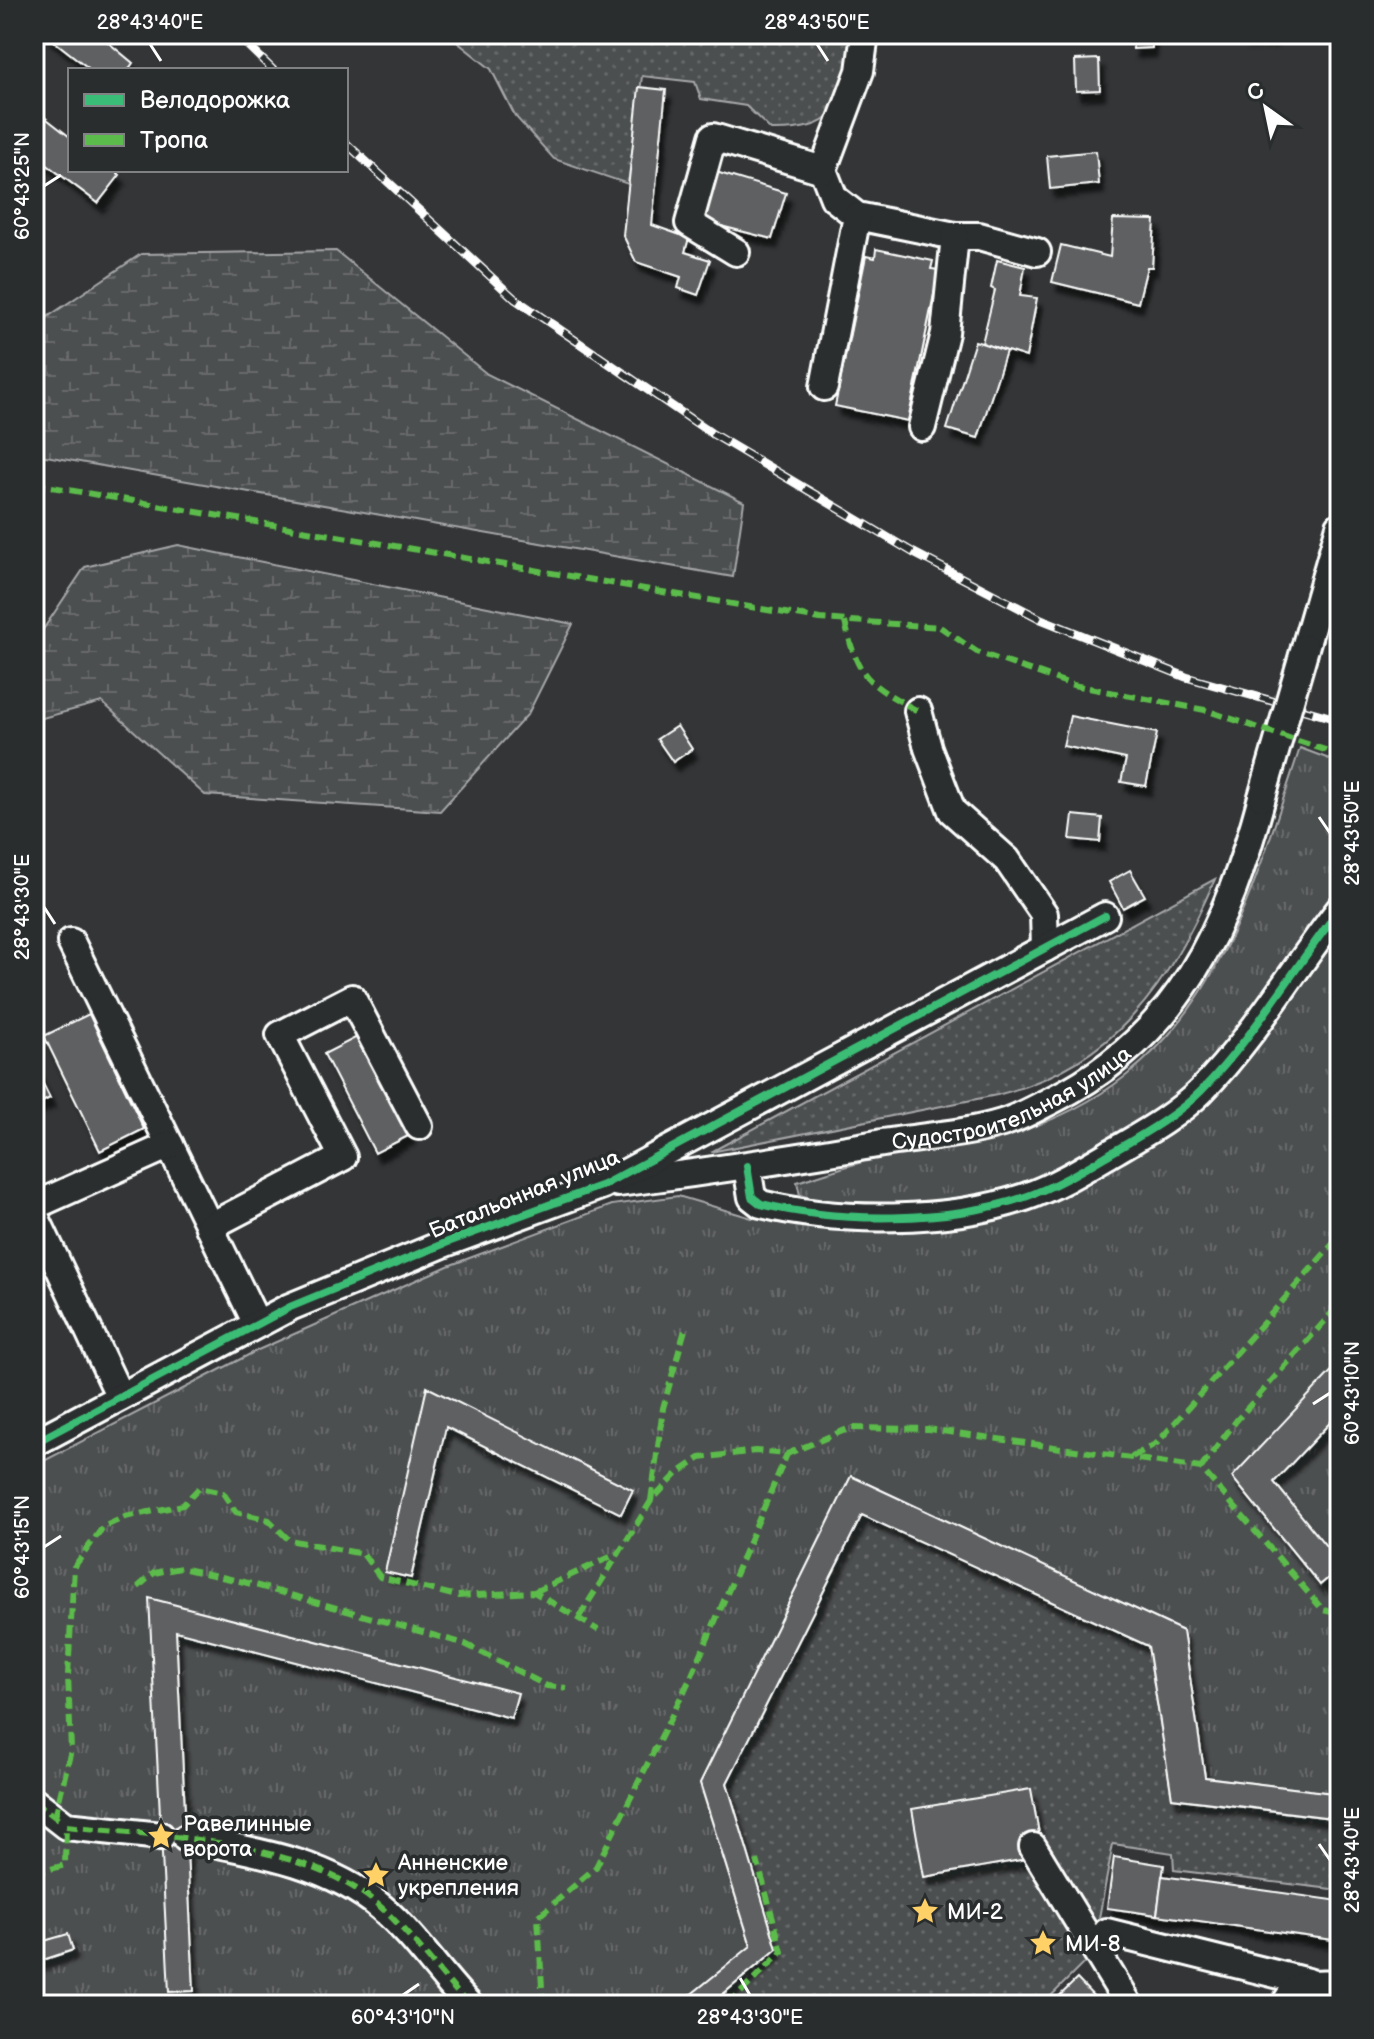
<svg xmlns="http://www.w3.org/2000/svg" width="1374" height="2039" font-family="'Balsamiq Sans',sans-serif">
  <defs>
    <pattern id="grass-dots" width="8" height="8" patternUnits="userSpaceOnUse" patternTransform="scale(2)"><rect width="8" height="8" fill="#4c4f50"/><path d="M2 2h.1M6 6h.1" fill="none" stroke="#67696a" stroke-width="1.8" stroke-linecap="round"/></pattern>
    <pattern id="wetland-marsh" width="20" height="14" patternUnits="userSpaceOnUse" patternTransform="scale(2)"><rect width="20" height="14" fill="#4c4f50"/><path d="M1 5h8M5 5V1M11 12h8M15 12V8" fill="none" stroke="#67696a"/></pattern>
    <pattern id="park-tufts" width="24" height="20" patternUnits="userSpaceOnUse" patternTransform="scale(2)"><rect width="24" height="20" fill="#4c4f50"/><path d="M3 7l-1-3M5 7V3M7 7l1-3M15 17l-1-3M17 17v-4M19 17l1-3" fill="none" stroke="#67696a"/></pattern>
    <filter id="shadow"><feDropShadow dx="5" dy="9" stdDeviation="2" flood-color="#0009"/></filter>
  </defs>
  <rect width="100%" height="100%" fill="#333536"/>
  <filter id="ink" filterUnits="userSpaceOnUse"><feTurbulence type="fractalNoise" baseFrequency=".0125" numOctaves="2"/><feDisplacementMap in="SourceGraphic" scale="16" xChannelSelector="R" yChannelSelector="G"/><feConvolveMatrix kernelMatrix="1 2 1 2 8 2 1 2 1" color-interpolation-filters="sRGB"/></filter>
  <g filter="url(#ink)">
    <g fill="url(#grass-dots)" stroke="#a6a7a8" stroke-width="2">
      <path d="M447,34H853C841,98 849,131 771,130L746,106L701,99L695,82L642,76L628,184L554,159L515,116L491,69Z"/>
      <path d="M1215,879C1169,985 1115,1065 997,1095L711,1152Z"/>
      <path d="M862,1515L1148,1646L1172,1798L1340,1819V1890L1174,1870L1173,1853L1113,1844L1092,1955L1042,2005H710L777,1949L727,1783Z"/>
    </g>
    <g fill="url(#wetland-marsh)" stroke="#a6a7a8" stroke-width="2">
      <path d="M336,251L487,374L744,502L733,577L34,454V326L141,254Z"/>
      <path d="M178,545L573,624L528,714L440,811L205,795L102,702L35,720L34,643L85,567Z"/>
    </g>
    <g fill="url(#park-tufts)" stroke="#a6a7a8" stroke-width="2">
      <path d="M1300,748L1340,763V894L1204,1076L1126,1134L1014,1191L929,1205H836L800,1195L797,1182C823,1174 851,1164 878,1158C923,1149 972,1147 1015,1133C1204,1073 1244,917 1300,748Z"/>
      <path d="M1340,921V1794L1205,1777L1183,1631L851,1476L700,1783L751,1946L678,2005H34V1466L258,1350L448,1266L612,1205L678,1196L752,1218L848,1225L894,1224L1131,1152Z"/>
    </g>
    <g fill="#5f6162" stroke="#fff" stroke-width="2" filter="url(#shadow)">
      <path d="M45,34H98L133,63L128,70H91Z"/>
      <path d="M1132,34H1151L1152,48L1133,49Z"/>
      <path d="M1245,34H1272V37L1245,39Z"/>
      <path d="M1099,59L1100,90L1076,91L1075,60Z"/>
      <path d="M639,87L666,90L652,225L689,238L685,252L710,260L698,295L678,288L681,277L636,262L623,235Z"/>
      <path d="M34,109L70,137V170H114L120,175L98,203L34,155Z"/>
      <path d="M1096,151L1099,184L1050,189L1047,156Z"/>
      <path d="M716,172L786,193L772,239L701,221Z"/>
      <path d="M1113,219L1155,220L1152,267H1147L1138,303L1052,282L1061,245L1110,257Z"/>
      <path d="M876,249L933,261L931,269L939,270L908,421L835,406L866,256L875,258Z"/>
      <path d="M997,260L1025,267L1020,296L1037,298L1026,357L982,343L995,290L991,288Z"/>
      <path d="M975,341L1006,351L978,438L947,429Z"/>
      <path d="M1070,716L1157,733L1146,786L1121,782L1126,759L1063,746Z"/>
      <path d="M677,726L692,749L673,762L657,739Z"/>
      <path d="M1073,815L1102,818L1100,842L1070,839Z"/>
      <path d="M1130,870L1145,896L1123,908L1109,882Z"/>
      <path d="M89,1014L144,1129L100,1151L44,1036Z"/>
      <path d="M359,1036L410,1135L375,1153L324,1054Z"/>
      <path d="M34,1066L50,1098L34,1106Z"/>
      <path d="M1340,1362V1412L1274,1482L1340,1563V1568L1320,1585L1232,1477Z"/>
      <path d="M427,1387L633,1490L621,1514L446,1427L411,1578L385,1572Z"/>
      <path d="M851,1476L1183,1631L1205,1777L1340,1794V1819L1172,1798L1148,1646L862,1515L727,1783L777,1949L710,2005H678L751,1946L700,1783Z"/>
      <path d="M149,1598L518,1693L511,1718L176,1631L194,1991L169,1992Z"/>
      <path d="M1031,1789L1043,1856L924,1877L912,1809Z"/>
      <path d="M1114,1857L1164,1865L1157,1915L1107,1908Z"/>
      <path d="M1162,1876L1340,1901V1941L1157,1915Z"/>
      <path d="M68,1934L73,1950L34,1963V1944Z"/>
      <path d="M1077,1979L1102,2005H1050Z"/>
    </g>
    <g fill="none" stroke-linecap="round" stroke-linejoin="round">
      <g stroke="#fff" stroke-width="32">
        <g id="minor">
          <path d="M823,170L834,198L857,216L955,236H979L1037,252"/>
          <path d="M736,252L689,223L713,137L823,170L860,71L865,34"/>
          <path d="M824,387L857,216"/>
          <path d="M922,427L945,333L955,236"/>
          <path d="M1305,648L1340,526"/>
          <path d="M918,711L928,748L952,811L1007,860L1044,914L1045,948"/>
          <path d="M71,942L257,1324"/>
          <path d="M747,1166L752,1197L761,1204C838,1223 949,1223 1025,1197C1057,1186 1087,1167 1116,1150C1145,1133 1177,1115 1201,1091C1254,1037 1293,969 1340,909"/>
          <path id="s1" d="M618,1183C705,1172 791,1159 877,1144C917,1137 963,1135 1002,1123C1019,1118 1036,1108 1052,1100C1179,1037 1227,928 1262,797"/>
          <path d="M34,1206L170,1145"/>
          <path d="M34,1214L120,1397"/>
          <path d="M209,1227L343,1157L280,1035L352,998L419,1126"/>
          <path d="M34,1443L290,1307L448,1242L603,1185L1105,916"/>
          <path d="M34,1801L66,1826L161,1836"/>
          <path d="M186,1838C254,1851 328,1862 382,1908C415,1936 439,1974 469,2005"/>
          <path d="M1033,1847L1129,2005"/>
          <path d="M1107,1932L1308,1982"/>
          <path d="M1285,2005C1296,1980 1316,1983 1340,1984"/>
        </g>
      </g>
      <use href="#minor" stroke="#2a2d2e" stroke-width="26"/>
      <g stroke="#fff" stroke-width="9">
        <g id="rail">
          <path d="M236,34L273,70"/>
          <path d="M346,143L515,299L711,433L914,553L1041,619L1186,677L1340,720"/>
        </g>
      </g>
      <use href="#rail" stroke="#2a2d2e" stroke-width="6" stroke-dasharray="18" stroke-linecap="butt"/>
      <g stroke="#fff" stroke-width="32" stroke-linecap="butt">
        <path id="minor-bridge" d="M1262,797L1305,648"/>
      </g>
      <use href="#minor-bridge" stroke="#2a2d2e" stroke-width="26"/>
      <g stroke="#5cbc4b" stroke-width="6" stroke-dasharray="12 6" stroke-linecap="butt">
        <path d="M34,484L820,619L940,627L977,652L1073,685L1205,710L1340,755"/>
        <path d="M845,622C858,679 868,684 918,711"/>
        <path d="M1132,1457L1157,1443L1340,1236"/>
        <path d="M1201,1468L1236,1421L1340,1304"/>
        <path d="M651,1501L663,1408L686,1326"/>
        <path d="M138,1587L154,1573L181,1568L244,1582L465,1644L547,1686L566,1688"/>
        <path d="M534,1592L619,1553L651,1501L678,1473L700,1458L755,1451L787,1454L850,1428L928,1429L1201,1468L1323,1610L1340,1614"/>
        <path d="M579,1617L619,1553"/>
        <path d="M34,1801L59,1820"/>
        <path d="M55,1817L71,1750L68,1675L74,1567L103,1527L125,1517L183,1505L199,1488L223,1493L236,1512L269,1520L289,1540L363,1554L380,1577L457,1596L534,1592L598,1630"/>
        <path d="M66,1826C162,1836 311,1841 384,1910C415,1939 440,1975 469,2005"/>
        <path d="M34,1874L65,1865L66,1826"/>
        <path d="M543,2005L538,1917L596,1867L692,1675L787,1454"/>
        <path d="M728,2005L782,1952L757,1860"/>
      </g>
      <g stroke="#2a2d2e" stroke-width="13">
        <g id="cycleway">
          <path d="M747,1166L752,1197L761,1204C838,1223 949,1223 1025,1197C1057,1186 1087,1167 1116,1150C1145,1133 1177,1115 1201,1091C1254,1037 1293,969 1340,909"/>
          <path d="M34,1443L290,1307L448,1242L603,1185L1105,916"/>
        </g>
      </g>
      <use href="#cycleway" stroke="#3abd76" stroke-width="8"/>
    </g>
  </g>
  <path fill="none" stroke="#fff" stroke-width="3" d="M150,44L161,61M817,44L828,61M44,186L61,175M1319,817L1330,833M44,907L55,924M1313,1404L1330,1393M44,1547L61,1536M1319,1844L1330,1860M740,1978L750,1995M403,1995L419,1984"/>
  <defs>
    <g id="sight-bare" transform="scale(2.16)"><path d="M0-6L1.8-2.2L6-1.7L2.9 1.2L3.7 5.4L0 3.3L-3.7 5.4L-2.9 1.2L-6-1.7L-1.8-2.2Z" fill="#ffd166" stroke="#2a2d2e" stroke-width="2.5" paint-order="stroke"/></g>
  </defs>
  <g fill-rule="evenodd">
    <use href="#sight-bare" x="161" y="1836"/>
    <use href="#sight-bare" x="376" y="1875"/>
    <use href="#sight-bare" x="925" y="1911"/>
    <use href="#sight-bare" x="1043" y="1943"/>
  </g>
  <g text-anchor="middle" stroke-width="7" stroke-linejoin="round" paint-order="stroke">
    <g font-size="22" fill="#fff" stroke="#2a2d2e">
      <text dy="8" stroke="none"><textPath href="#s1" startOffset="406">Судостроительная улица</textPath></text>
      <text transform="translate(524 1193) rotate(-22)" y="8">Батальонная улица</text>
    </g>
    <g font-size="22" fill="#fff" stroke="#2a2d2e" text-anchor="start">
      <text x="183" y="1831">Равелинные<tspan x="183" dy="25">ворота</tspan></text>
      <text x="398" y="1870">Анненские<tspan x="398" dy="25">укрепления</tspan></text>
      <text x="947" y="1919">МИ-2</text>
      <text x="1065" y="1951">МИ-8</text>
    </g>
  </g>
  <rect width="1374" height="2039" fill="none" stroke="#2a2d2e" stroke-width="88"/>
  <rect x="68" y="68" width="280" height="104" fill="#2a2d2e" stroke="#7f8182" stroke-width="2"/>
  <rect x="84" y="94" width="40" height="12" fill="#3abd76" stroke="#7f8182" stroke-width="2"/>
  <text x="140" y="108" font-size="24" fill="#ffffff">Велодорожка</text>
  <rect x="84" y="134" width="40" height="12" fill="#5cbc4b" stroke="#7f8182" stroke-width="2"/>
  <text x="140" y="148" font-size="24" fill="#ffffff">Тропа</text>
  <g transform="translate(1266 108) rotate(327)" stroke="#2a2d2e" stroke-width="6" paint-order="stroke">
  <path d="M0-6L14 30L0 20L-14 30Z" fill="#ffffff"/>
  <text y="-12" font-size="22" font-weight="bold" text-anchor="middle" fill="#ffffff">С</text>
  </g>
  <rect x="44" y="44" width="1286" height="1951" fill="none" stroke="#fff" stroke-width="3"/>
  <g font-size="20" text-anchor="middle" fill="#fff">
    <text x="150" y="29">28°43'40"E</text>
    <text x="817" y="29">28°43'50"E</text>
    <text transform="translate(22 186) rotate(-90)" y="7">60°43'25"N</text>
    <text transform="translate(1352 833) rotate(-90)" y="7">28°43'50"E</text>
    <text transform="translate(22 907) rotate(-90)" y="7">28°43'30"E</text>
    <text transform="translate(1352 1393) rotate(-90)" y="7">60°43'10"N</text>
    <text transform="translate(22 1547) rotate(-90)" y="7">60°43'15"N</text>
    <text transform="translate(1352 1860) rotate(-90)" y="7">28°43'40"E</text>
    <text x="403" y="2024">60°43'10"N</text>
    <text x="750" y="2024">28°43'30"E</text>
  </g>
</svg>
